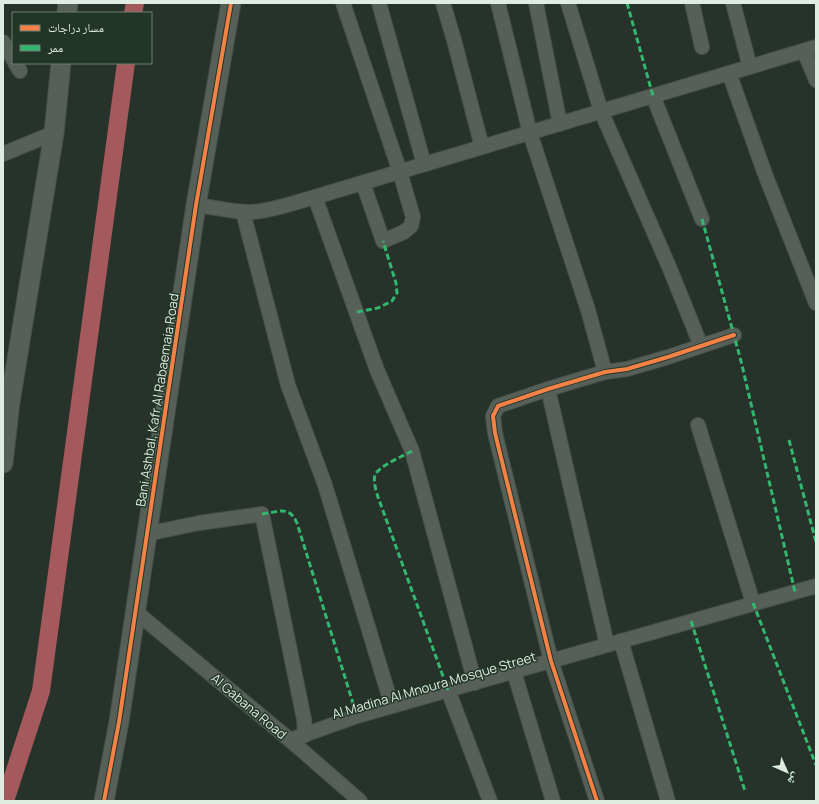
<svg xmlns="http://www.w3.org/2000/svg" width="819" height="804" font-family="Manrope,'Noto Naskh Arabic',sans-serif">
  <rect width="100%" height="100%" fill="#26322a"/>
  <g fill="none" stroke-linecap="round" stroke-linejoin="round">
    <g stroke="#a4595d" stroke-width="18">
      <path d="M133,13L135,3"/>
      <path d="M5,801L41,691L126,63"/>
    </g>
    <g stroke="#455048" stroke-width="16">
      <g id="street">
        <path d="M343,3L400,172L413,217L411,226L404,232L383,241L363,183"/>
        <path d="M379,3L424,164"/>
        <path d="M443,3L454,40L482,147"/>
        <path d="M498,3L530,133L588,310L605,372"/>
        <path d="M536,3L560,124"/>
        <path d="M568,3L601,111L670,269L701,346"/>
        <path d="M692,3L702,47"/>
        <path d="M733,3L750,67"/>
        <path d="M3,42L13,59"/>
        <path d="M804,51L816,80"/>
        <path d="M15,63L20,71"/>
        <path d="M729,73L765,174L816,303"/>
        <path d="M653,96L702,219"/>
        <path d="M3,154L54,133"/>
        <path d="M315,197L377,370L412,451L475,683"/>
        <path d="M196,205C213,207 236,213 252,212C272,211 296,202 315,197L816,47"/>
        <path d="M243,212L288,385L325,485L392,706"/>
        <path d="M548,389L607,645"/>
        <path d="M698,425L753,603"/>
        <path d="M146,534L199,523L262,514L304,719L305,735"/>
        <path d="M136,612L290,740L360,801"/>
        <path d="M621,641L668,801"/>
        <path d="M514,672L553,801"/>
        <path d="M448,690L490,801"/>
        <path d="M290,740L357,716L448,690L816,586"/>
        <path d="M597,801L551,661L495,433L493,416L498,406L548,389L605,372L627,369L668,357L734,335"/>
      </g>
    </g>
    <g stroke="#455048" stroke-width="21">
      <g id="secondary">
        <path d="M67,13L68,3"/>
        <path d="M3,463L10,402L54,133L61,63"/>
        <path d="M104,801L119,722L196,205L231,3"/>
      </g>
    </g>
    <use href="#street" stroke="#575f59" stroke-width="14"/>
    <use href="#secondary" stroke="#575f59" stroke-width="19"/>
    <g stroke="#33b770" stroke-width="3" stroke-dasharray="6 3" stroke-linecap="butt">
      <path d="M627,3L653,96"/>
      <path d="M702,219L741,361L795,592"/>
      <path d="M357,312L378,308L392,301L397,293L396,283L383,241"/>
      <path d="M789,440L816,542"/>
      <path d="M412,451C403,456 379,466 375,475C373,481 376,491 378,497L448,690"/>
      <path d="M262,514C279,512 289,505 297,523L357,716"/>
      <path d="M753,603L816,765"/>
      <path d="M691,621L745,791"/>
    </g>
    <g stroke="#223628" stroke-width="6">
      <g id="cycleway">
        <path d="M104,801L119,722L196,205L231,3"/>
        <path d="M597,801L551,661L495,433L493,416L498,406L548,389L605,372L627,369L668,357L734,335"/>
      </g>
    </g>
    <use href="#cycleway" stroke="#f48246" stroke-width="4"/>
  </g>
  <g text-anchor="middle" stroke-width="3" stroke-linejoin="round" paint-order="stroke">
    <g font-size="13" fill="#dfece2" stroke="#223628">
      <text transform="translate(157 400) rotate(-81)" y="5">Bani Ashbal, Kafr Al Rabaemaia Road</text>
      <text transform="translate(434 685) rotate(-16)" y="5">Al Madina Al Mnoura Mosque Street</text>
      <text transform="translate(249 706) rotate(40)" y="5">Al Gabana Road</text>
    </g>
  </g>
  <rect width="819" height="804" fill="none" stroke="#dfece2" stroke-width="8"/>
  <rect x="12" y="12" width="140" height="52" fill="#223628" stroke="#6e7f72"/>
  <rect x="20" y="25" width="20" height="6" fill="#f48246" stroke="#6e7f72"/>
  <text x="48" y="32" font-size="12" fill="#dfece2">مسار دراجات</text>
  <rect x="20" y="45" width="20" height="6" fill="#33b770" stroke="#6e7f72"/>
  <text x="48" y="52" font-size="12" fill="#dfece2">ممر</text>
  <g transform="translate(787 772) rotate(135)" stroke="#223628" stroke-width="3" paint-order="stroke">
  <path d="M0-3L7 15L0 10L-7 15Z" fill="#dfece2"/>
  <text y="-6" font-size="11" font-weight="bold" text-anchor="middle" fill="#dfece2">ش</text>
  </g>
</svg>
